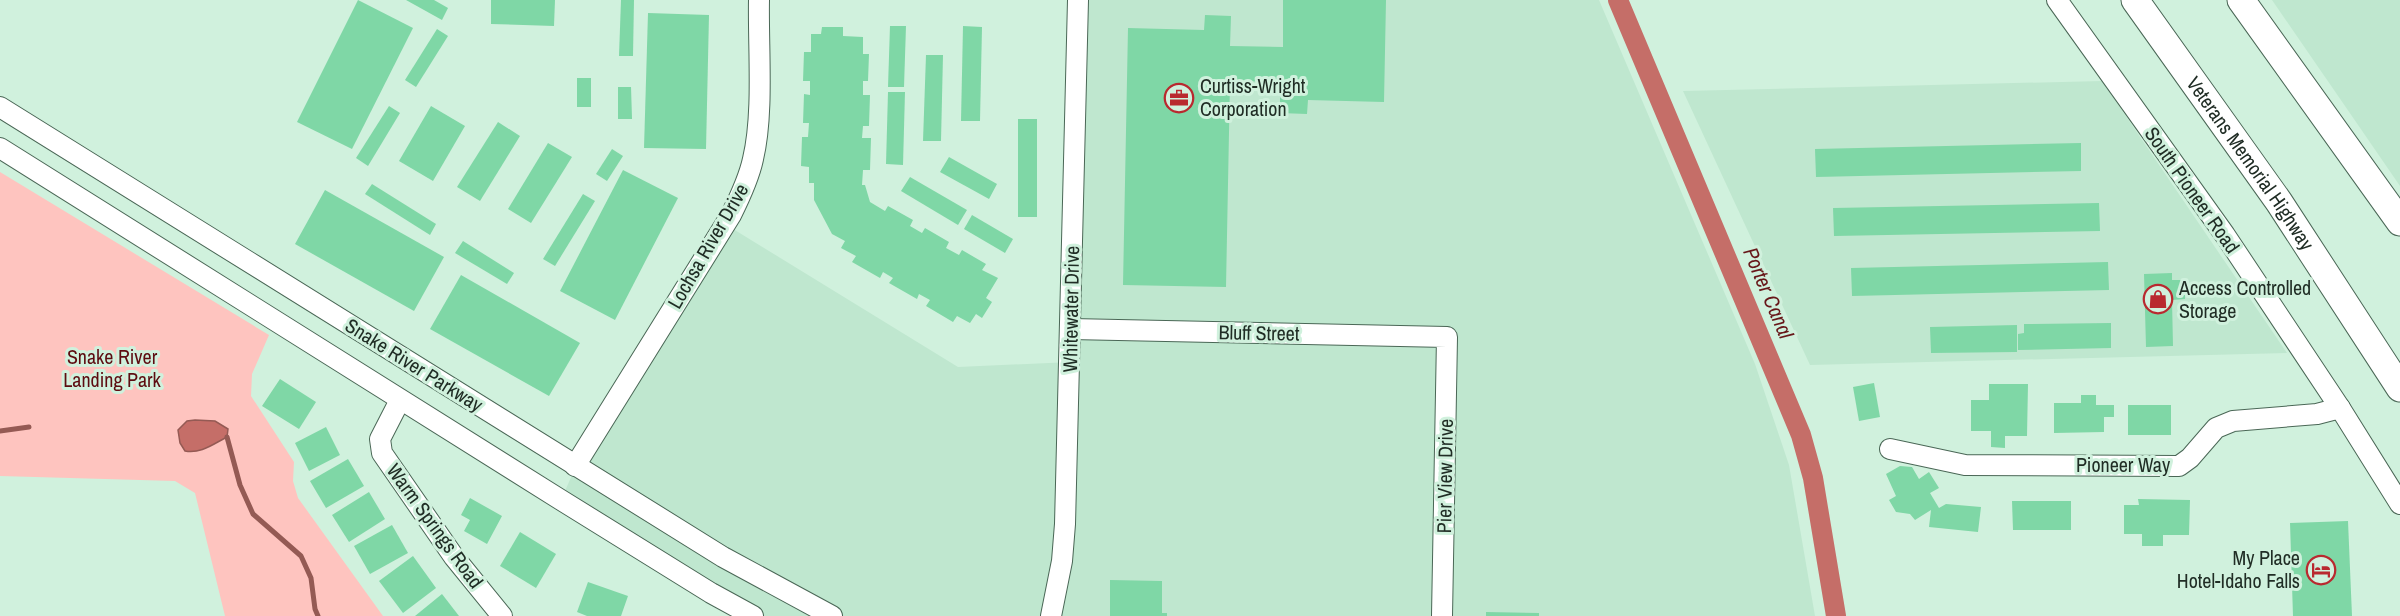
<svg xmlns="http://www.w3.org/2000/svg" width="2400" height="616" font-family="'Archivo Narrow',sans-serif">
  <rect width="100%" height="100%" fill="#d0f1dd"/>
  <g fill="#bfe7cf">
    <path d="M1078,0H1599L1755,364L1789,465L1815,616H756L561,500L576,466L725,224L958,367L1071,362Z"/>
    <path d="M2272,0H2400V186Z"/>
    <path d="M2102,81L2287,353L1810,365L1683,91Z"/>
  </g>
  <path fill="#fec4bf" d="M0,172L269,335L252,374L251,396L294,462L293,481L298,498L383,616H225L195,493L175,481L0,476Z"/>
  <path fill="#c56e68" stroke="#945a54" stroke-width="1.5" d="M195,420L215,421L228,429L227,437C213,444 201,454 185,451L180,443L178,430L187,421Z"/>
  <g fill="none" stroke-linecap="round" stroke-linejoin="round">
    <g stroke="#945a54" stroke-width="5">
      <path d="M0,431L29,427"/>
      <path d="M227,437L240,485L253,514L301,556L311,578L315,609L318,616"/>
    </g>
    <path stroke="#c56e68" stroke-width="20" d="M1618,0L1801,435L1813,478L1836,616"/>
  </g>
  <g fill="#7fd7a6">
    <path d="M358,0L413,28L352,149L297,122Z"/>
    <path d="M406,0H434L448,8L442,20Z"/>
    <path d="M491,0H555L554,26L491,24Z"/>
    <path d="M621,0H634L633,56H619Z"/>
    <path d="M1283,0H1386L1384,102L1308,100L1307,114L1280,113V82L1230,81L1226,287L1123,285L1128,28L1204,30L1205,15L1231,16L1230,46L1283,47Z"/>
    <path d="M648,13L709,15L706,149L644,148Z"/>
    <path d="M890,26H906L904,87H888Z"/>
    <path d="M963,26L982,27L980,121H961Z"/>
    <path d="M822,27H843V36L863,37V54H869L868,81H863V95H870L869,126H863L862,138H871L870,170H863L862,185H865L870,202L885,211L888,206L913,220L910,226L922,233L925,228L949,242L946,248L959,255L962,250L986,264L982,270L998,278L986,298L992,302L982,318L976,314L970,323L957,316L953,322L926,306L930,300L919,294L917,299L889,283L893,278L883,272L880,278L852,262L856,256L841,248L845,241L832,234L814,200V183H809V167L801,166L802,137H808L809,123H803L804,94L810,95V81H803L804,52H811V34H821Z"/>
    <path d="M437,29L448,36L416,87L405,80Z"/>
    <path d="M926,55H943L941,141H923Z"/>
    <rect x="577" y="78" width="14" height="29"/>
    <path d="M618,87H631L632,119H618Z"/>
    <path d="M888,92H905L903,165L886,164Z"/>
    <path d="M389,106L400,113L368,166L356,158Z"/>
    <path d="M431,106L465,126L433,181L399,161Z"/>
    <rect x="1018" y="119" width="19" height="98"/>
    <path d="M498,122L520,136L480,201L457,187Z"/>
    <path d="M548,143L572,157L531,223L508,209Z"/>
    <path d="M2081,143V171L1816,177L1815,149Z"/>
    <path d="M612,149L623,156L607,181L596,174Z"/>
    <path d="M949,157L997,184L989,199L940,172Z"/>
    <path d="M623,170L678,198L615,320L560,291Z"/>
    <path d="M910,177L967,210L958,225L901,191Z"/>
    <path d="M372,184L436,224L430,235L365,194Z"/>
    <path d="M325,190L444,257L414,311L295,244Z"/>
    <path d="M583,194L595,201L555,266L543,259Z"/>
    <path d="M2099,203L2100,231L1834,236L1833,208Z"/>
    <path d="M972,215L1013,239L1005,253L964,229Z"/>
    <path d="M463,241L514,273L507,284L455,253Z"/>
    <path d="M2108,262L2109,290L1852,296L1851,268Z"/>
    <path d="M2172,273V280H2185V299L2172,300L2173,346L2146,347L2144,274Z"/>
    <path d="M461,275L580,343L549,396L430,329Z"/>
    <path d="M2111,323V348L2018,350V334L2024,333V324Z"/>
    <path d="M2017,325V352L1931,353L1930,327Z"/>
    <path d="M280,379L316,402L299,429L262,406Z"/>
    <path d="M1874,383L1880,417L1859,421L1853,387Z"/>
    <path d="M1989,384H2028L2027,436H2005V448L1991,447V431H1971V400H1989Z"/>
    <path d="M2081,395H2096V405H2114V417H2104V432L2054,433V403H2081Z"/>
    <rect x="2128" y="405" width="43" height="30"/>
    <path d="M326,427L340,455L309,471L295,443Z"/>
    <path d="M348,459L364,486L326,508L310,481Z"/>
    <path d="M1900,466L1912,467L1919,479L1929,472L1939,488L1930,493L1939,508L1946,504L1981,507L1978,532L1929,527L1931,510L1915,520L1910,514L1896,512L1889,500L1896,496L1886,474Z"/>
    <path d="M369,492L385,519L349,542L332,515Z"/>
    <path d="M470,498L502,516L487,544L464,531L470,520L461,515Z"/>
    <path d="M2138,499L2190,500L2189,535H2163V546H2142V534H2124V505H2139Z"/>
    <path d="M2012,501H2071V530H2013Z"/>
    <path d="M2348,521L2352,616H2293L2290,523Z"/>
    <path d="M392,525L408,553L370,574L354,546Z"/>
    <path d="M520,532L556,554L536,588L500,566Z"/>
    <path d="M413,556L436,588L403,613L379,581Z"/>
    <path d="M1110,580L1162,581V613H1167V616H1110Z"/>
    <path d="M588,582L628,596L621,616H587L577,612Z"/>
    <path d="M442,594L459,616H415Z"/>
    <path d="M1486,612L1539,613V616H1486Z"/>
  </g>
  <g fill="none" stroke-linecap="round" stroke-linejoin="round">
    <g stroke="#4a6756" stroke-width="22">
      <g id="minor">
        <path d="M2057,0L2225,235L2340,408L2400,504"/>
        <path d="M0,107L723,557L832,616"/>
        <path d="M0,148L561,500L711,593L753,616"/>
        <path d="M1071,329L1447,337L1442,616"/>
        <path d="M400,400L380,439L382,453L454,557L502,616"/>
        <path d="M1890,449L1965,465L2179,466L2190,458L2216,428L2233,421L2317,414L2340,408"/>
        <path d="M575,466L731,215C740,197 749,178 753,159C764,113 758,48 759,0"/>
        <path d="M1051,616L1062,561L1065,524L1078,0"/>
      </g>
    </g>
    <g stroke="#4a6756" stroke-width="29">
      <g id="highway">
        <path id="s1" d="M2135,0L2279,202L2400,388"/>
        <path d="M2241,0L2400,222"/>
      </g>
    </g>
    <use href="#minor" stroke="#fff" stroke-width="20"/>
    <use href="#highway" stroke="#fff" stroke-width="27"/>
  </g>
  <defs>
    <g id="office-ring" transform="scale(1.5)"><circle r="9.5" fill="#d0f1dd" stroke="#b9292f" stroke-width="1.5"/><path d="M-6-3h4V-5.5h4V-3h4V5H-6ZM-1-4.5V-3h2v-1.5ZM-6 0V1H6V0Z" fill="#b9292f"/></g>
    <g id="shop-ring" transform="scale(1.5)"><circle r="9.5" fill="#d0f1dd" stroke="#b9292f" stroke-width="1.5"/><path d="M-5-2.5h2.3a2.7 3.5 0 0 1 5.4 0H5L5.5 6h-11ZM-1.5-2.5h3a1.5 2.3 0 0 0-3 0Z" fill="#b9292f"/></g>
    <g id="hotel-ring" transform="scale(1.5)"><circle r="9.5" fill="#d0f1dd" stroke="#b9292f" stroke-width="1.5"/><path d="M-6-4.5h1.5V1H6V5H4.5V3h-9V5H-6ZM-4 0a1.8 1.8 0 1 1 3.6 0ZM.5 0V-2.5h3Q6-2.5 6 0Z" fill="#b9292f"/></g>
  </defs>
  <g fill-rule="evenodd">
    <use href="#office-ring" x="1179" y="98"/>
    <use href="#shop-ring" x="2158" y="299"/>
    <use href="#hotel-ring" x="2321" y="570"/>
  </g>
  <g text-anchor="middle" stroke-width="6" stroke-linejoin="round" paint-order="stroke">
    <g font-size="20" fill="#202d25" stroke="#d0f1dd" text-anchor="start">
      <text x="1200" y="93">Curtiss-Wright<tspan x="1200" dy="23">Corporation</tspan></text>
      <text x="2179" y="295">Access Controlled<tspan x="2179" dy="23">Storage</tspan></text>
      <text x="2300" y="565" text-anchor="end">My Place<tspan x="2300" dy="23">Hotel-Idaho Falls</tspan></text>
    </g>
    <g font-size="20" fill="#202d25" stroke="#d0f1dd">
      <text dy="7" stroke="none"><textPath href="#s1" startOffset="200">Veterans Memorial Highway</textPath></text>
      <text transform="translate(2192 190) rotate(55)" y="7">South Pioneer Road</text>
      <text transform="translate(708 246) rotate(-60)" y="7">Lochsa River Drive</text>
      <text transform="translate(1071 309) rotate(-89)" y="7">Whitewater Drive</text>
      <text transform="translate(1259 333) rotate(1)" y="7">Bluff Street</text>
      <text transform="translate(414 365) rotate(32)" y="7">Snake River Parkway</text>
      <text x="2123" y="472">Pioneer Way</text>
      <text transform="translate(1445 476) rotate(-89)" y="7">Pier View Drive</text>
      <text transform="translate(435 526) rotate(54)" y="7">Warm Springs Road</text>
    </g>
    <g font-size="20" fill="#5d0c11" stroke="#d0f1dd">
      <text x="112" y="364">Snake River<tspan x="112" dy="23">Landing Park</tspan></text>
    </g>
    <g font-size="21" font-style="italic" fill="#671719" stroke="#d0f1dd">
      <text transform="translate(1768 293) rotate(67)" y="7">Porter Canal</text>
    </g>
  </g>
</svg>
